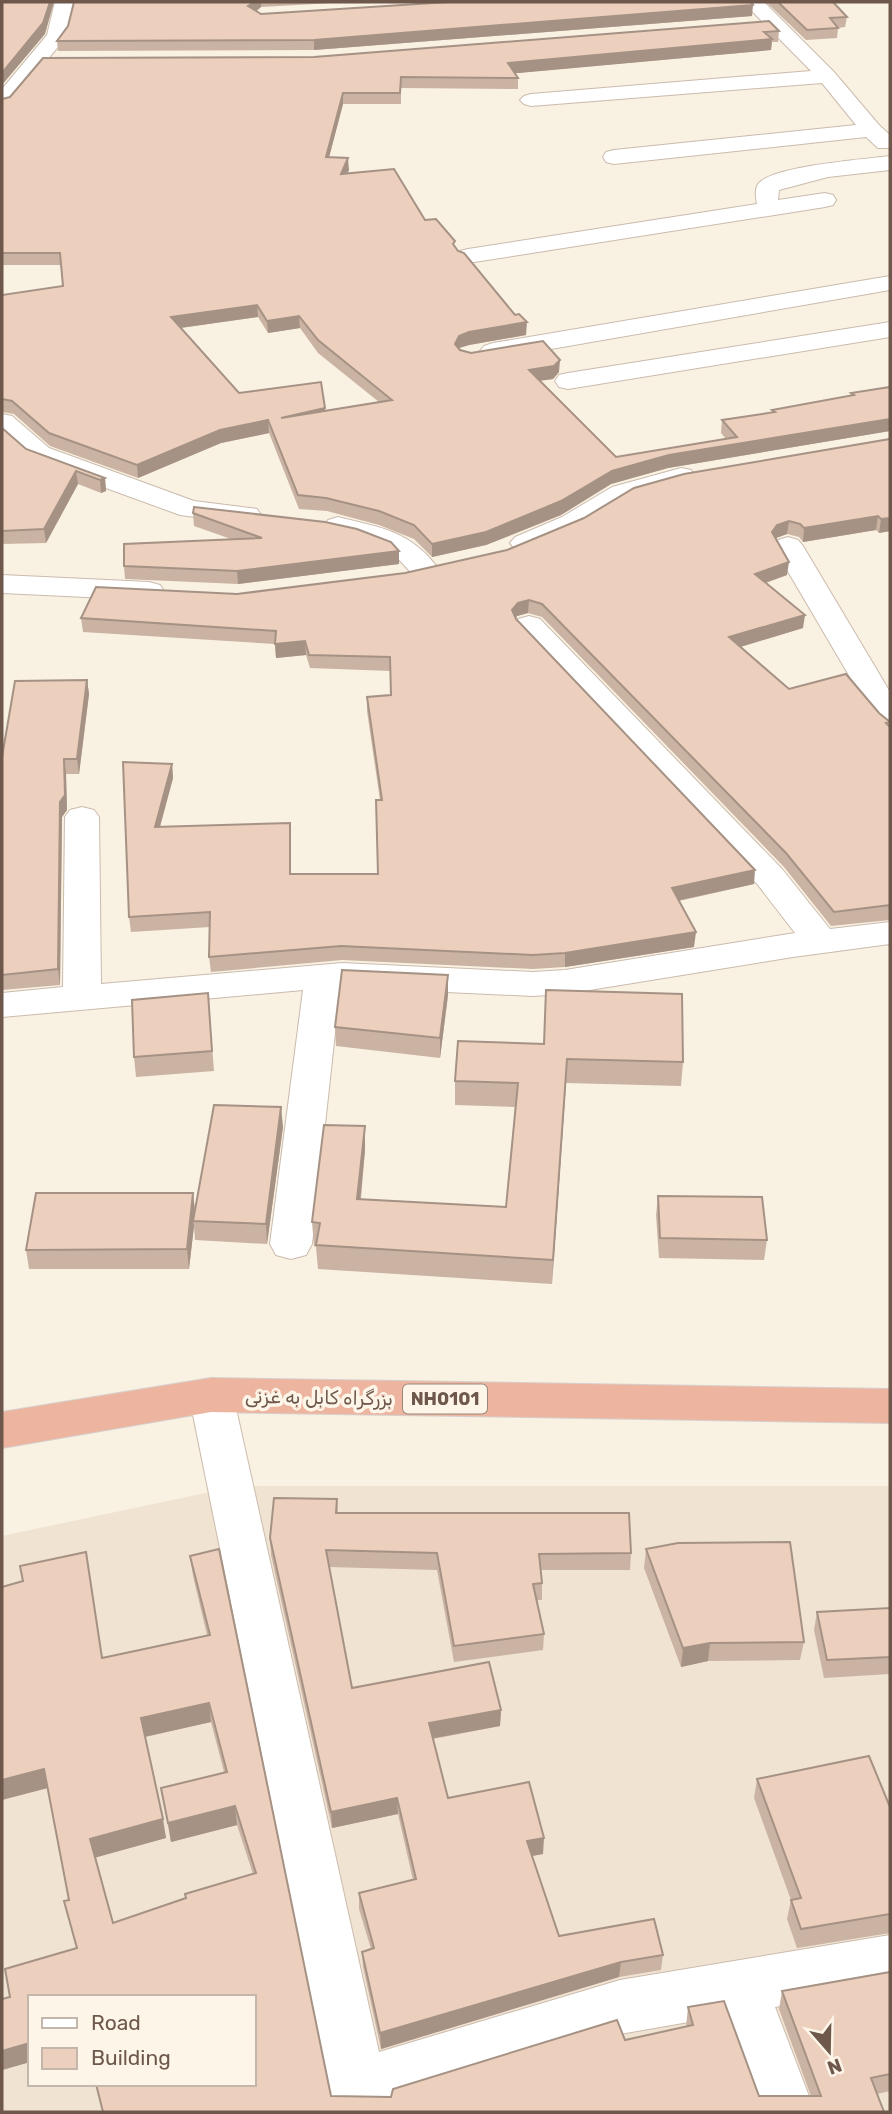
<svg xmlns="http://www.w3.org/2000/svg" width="892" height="2114" font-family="Rubik,Cairo,sans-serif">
  <rect width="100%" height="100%" fill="#f9f1e2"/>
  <path fill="#f0e3d2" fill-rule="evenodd" d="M239,1486H890V2112H2V1536ZM30,1997H254V2084H30Z"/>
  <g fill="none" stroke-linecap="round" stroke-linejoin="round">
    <g stroke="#cbbbad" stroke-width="2">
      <g id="minor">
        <path d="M55,2H75L67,36L9,106L2,108V89L47,35Z"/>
        <path d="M743,2H764L834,72L879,125L890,135V148H878L866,137L614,164L606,162L603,157L606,152L614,150L856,125L822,83L531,106L524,104L520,100L524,96L531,94L811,71Z"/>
        <path d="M890,156V170L828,177L779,190L778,200L825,193L833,195L836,200L833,205L825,207L468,263L460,261L456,256L460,251L468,249L757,204C756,198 754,188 759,183C774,166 866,159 890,156Z"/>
        <path d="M890,276V290L493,359L484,356L480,351L484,346L493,343Z"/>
        <path d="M890,322V337L568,389L559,387L555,381L559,375L568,373Z"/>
        <path d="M2,414L12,416L49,448L194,501L257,509L261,515L257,521L247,524L180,515L29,460L2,436Z"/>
        <path d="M681,468L691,470L695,476L691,482C672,487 651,491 633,499C601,512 550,558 515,549L510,543L515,537L562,517L612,487Z"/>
        <path d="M338,517C382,528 412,531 440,571L435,577L425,580L415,577L393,553L359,539L328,532L324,526L328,520Z"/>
        <path d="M788,537L798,540L803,546L890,692V728L879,725L874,718L773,546L778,540Z"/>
        <path d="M2,575L149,582L160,585L164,591L160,597L149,600L2,593Z"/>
        <path d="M529,616L540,619L782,869L830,929L890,922V944L793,957L565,994L533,996L340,987L312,1244L306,1255L291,1259L276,1255L270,1244L303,990L2,1017V993L63,987L65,817L70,810L82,807L94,810L99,817L101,984L342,963L533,972L565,970L795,933L758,885L518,631L514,625L518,619Z"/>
        <path d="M211,1378L227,1383L233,1395L379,2052L620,1980L890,1935V1987L775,2007L815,2112H757L723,2016L620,2034L390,2105L392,2112H334L189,1395L195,1383Z"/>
      </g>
    </g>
    <g stroke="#d6d0cd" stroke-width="2">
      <path id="highway" d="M211,1378L890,1389V1423L211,1412L2,1448V1412Z"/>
    </g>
    <use href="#minor" fill="#fff" fill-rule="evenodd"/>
    <use href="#highway" fill="#edb59f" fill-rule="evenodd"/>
  </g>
  <g fill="#cbb3a3" fill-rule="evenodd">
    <path d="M74,2H350L261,7L256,11L261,14L752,16L314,50L58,51L57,41L68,26Z"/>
    <path d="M766,2H833L847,17L845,27L838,28L837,38L806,40Z"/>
    <path d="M779,31L778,42H772L771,50L515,73L518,78V89L401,88V104H343L329,157L349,170L347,174L425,220L455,246L526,335L469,345L459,348L460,350L559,372L553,379L540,381L616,457L726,439L721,433L722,420L772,413V410L851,396V393L890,387V431L668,468L611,484L561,515L486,545L432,557L414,539L379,525L327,511L299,509L269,433L221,443L138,478L50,446L14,414L2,412V295L63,286L61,265H2V99L314,57ZM258,317L268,333L300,328L318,353L379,402L325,411L239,393L181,328Z"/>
    <path d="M2,428L26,449L105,478L106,491L101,493L78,484L46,543L2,544Z"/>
    <path d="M890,439V531L879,533L876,530L803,542L799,537L787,534L776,538L787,575L766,583L803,628L740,647L789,689L890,727V920L831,926L784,867L542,617L528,613L517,616L516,618L754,884L679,901L694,947L565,967L533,969L342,960L211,972L209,957L210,927L131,932L129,917L172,764L173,778L160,827L291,837V874H378L380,800L367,711V697L391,695L390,671L310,668L306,655L276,658L275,644L83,632L81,618L237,594L405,573L507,550Z"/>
    <path d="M193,513L399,551V564L238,584L125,579L124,566L231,539L194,526Z"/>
    <path d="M87,680L89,694L79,774H66L67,810L62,817L60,985L2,990V757Z"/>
    <path d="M208,993L214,1071L136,1077L134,1057Z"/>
    <path d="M448,995L440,1058L336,1046L335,1027Z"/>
    <path d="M458,1041L683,1062L681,1086L566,1083L552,1284L318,1269L316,1247L314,1246L312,1222L365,1150L361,1199L506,1207L515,1107L455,1105V1081Z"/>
    <path d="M283,1127L267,1244L195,1240L194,1226L189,1269H29L26,1250L193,1193L195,1210Z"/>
    <path d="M658,1196L767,1240L764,1260L659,1258L656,1215Z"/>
    <path d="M337,1499L338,1513L631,1553L630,1570H541L542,1583V1600H537L544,1634L543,1650L454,1662L437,1570L329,1567L352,1688L501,1710L500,1726L433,1739L448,1798L543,1854L532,1856L559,1936L663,1955L661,1970L619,1977L381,2049L363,1967L362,1952L371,1949L359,1909V1893L413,1880L398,1814L332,1828L271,1555L270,1538Z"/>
    <path d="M646,1549L804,1642L800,1660L708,1661L681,1667L644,1568Z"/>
    <path d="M190,1556L331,2096L391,2097L625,2040L686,2027L688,2007L759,2096H811L779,2009L782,1991L890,1972V2091L877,2094L884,2112H103L254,2084L30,1997V2062L2,2070L10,1997L76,1948L64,1901L69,1900L103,1658L207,1635L193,1576ZM211,1722L224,1772L161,1788L171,1842L237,1825L253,1874L113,1923L96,1857L166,1838L145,1737Z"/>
    <path d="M890,1608V1674L824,1678L814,1630L817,1612Z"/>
    <path d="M757,1779L890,1807V1933L797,1948L787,1919L791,1900L754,1798Z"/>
  </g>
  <g fill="#a59284">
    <path d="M50,2H54L45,34L2,85V73Z"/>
    <path d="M254,2H261V7L249,17L248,6Z"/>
    <path d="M753,5L752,16L314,50V40Z"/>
    <path d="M772,39L771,50L508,74V63Z"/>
    <path d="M343,93V104L326,169V157Z"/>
    <path d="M348,158L349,170L341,186V174Z"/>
    <path d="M257,305L258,317L172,329L171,317Z"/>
    <path d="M299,316L300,328L268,333L267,321Z"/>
    <path d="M527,322L526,335L469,345L459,348L455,344L459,336L469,332Z"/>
    <path d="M560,360L559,372L553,379L528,382L529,370Z"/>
    <path d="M325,408L326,421L281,418Z"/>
    <path d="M890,419V431L668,468L611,484L561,515L486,545L432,557V544L612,471L669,455Z"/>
    <path d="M268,420L269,433L221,443L138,478L137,465L220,430Z"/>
    <path d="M76,471L78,484L46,543L44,529Z"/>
    <path d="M105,478L106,491L101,493L100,480Z"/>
    <path d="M878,516L876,530L803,542L804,528Z"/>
    <path d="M890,518V531L879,533L881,519Z"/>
    <path d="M789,521L787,534L776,538L770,546L772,532L777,525Z"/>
    <path d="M399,551V564L238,584L237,571Z"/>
    <path d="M789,562L787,575L753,587L755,574Z"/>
    <path d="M529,600L528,613L517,616L512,624V610L518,603Z"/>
    <path d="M805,615L803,628L727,651L729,637Z"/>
    <path d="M305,641L306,655L276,658L275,644Z"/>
    <path d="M87,680L89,694L79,774L77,759Z"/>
    <path d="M64,759L66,774L67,810L62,817L60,985L58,969L60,802Z"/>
    <path d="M172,764L173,778L156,841L155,827Z"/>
    <path d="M755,870L754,884L671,902L672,888Z"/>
    <path d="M696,932L694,947L565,967V953Z"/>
    <path d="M448,975V995L440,1058V1038Z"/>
    <path d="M567,1059L566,1083L552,1284L553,1260Z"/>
    <path d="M281,1107L283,1127L267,1244L266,1224Z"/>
    <path d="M365,1126V1150L358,1222L357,1199Z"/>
    <path d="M193,1193L195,1212L193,1221L194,1226L189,1269L187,1249Z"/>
    <path d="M710,1643L708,1661L681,1667L683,1648Z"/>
    <path d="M209,1703L211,1722L144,1737L141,1718Z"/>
    <path d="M501,1710L500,1726L429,1739V1723Z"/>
    <path d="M44,1769L48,1788L2,1800V1780Z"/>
    <path d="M397,1798L398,1814L332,1828L331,1812Z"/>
    <path d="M235,1806L237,1825L171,1842L168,1823Z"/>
    <path d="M163,1819L166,1838L94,1858L90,1839Z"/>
    <path d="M544,1838L543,1854L526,1857L527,1841Z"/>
    <path d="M621,1962L619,1977L381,2049L380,2033Z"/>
    <path d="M30,2043V2062L2,2070V2051Z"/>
  </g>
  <g fill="#ecd0bd" stroke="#a59284" stroke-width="2" fill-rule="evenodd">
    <path d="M2,2H50L43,23L2,73Z"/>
    <path d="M74,2H254L248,6L261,14L449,2H751L753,5L314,40L57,41L68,26Z"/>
    <path d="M778,2H833L847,17L830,18L838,28L807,30Z"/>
    <path d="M769,21L779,31L764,32L772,39L508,63L518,78L401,77L400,93H343L326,157L348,158L341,174L394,169L425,220L436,219L455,241L453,244L458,251L464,253L515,315L519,314L527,322L469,332L459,336L455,344L460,350L471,353L543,341L560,360L554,366L529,370L616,457L737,437L722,420L775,412L772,410L854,395L851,393L890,387V419L669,455L612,471L561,501L486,532L432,544L414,525L379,511L326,498L298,495L268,420L220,430L137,465L49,433L12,401L2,399V295L63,286L60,253H2V99L10,97L43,58L314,57ZM257,305L267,321L299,316L318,340L392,400L281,418L325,408L321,382L239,393L171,317Z"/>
    <path d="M2,428L26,449L105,478L100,480L76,471L44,529L2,531Z"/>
    <path d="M890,439V518L881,519L878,516L804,528L800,524L789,521L777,525L772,532L789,562L755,574L805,615L729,637L789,689L846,674L879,713L890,722L886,723L890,727V905L834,912L786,853L542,604L529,600L518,603L512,610L516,619L755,870L672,888L696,932L565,953L533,955L341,946L209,957L210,912L129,917L123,762L172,764L155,827L290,823V874H378L376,800H382L367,697L391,695L390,657L309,655L305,641L275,644L276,631L81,618L96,587L237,594L405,573L507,550L584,518L634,488L684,474Z"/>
    <path d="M194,507L325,522L357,529L391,542L399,551L237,571L124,566V544L262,538L193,513Z"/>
    <path d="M87,680L77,759H64L65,795L60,802L58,969L2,975V757L15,681Z"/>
    <path d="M342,970L448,975L440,1038L335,1027Z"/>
    <path d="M546,990L682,994L683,1062L567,1059L553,1260L316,1245L320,1223L312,1222L324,1125L365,1126L357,1199L506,1207L518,1083L455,1081L458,1041L544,1044Z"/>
    <path d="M208,993L212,1051L134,1057L132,1000Z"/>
    <path d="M214,1105L281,1107L266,1224L193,1221Z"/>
    <path d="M36,1193H193L187,1249L26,1250Z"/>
    <path d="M658,1196L762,1197L767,1240L660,1238Z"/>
    <path d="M274,1498L337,1499L336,1513H629L631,1553L539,1554L542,1583L533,1584L544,1634L454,1646L437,1553L326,1550L352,1688L489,1662L501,1710L429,1723L448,1798L529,1782L544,1838L527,1841L559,1936L654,1919L663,1955L621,1962L380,2033L362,1952L374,1948L359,1893L416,1879L397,1798L331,1812L270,1538Z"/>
    <path d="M790,1542L804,1642L710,1643L683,1648L646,1549L678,1543Z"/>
    <path d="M219,1549L331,2096L391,2097L393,2089L617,2020L625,2040L693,2025L688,2007L724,2001L759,2096H821L782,1991L890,1972V2074L871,2078L884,2112H103L96,2084H254V1997H30V2043L2,2051V1999L10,1997L5,1969L77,1948L64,1901L69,1900L44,1769L2,1780V1587L23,1581L20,1566L86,1552L102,1658L210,1635L190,1556ZM209,1703L227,1772L161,1788L168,1823L235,1806L256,1873L185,1894L186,1898L113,1923L90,1839L163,1819L141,1718Z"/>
    <path d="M890,1608V1657L827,1660L817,1612Z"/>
    <path d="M869,1756L890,1807V1914L801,1929L791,1900L801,1898L757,1779Z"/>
  </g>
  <g text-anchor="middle" stroke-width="7" stroke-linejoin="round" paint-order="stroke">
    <rect fill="#fdf5e8" stroke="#99877b" stroke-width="2" x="403" y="1384.5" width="84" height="29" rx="5"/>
    <g font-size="18" font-weight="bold" fill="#6e584c">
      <text x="445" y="1405">NH0101</text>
    </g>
    <g font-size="19" fill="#6e584c" stroke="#fdf5e8">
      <text transform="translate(319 1397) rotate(1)" y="7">بزرگراه کابل به غزنی</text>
    </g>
  </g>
  <rect width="892" height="2114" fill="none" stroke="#6e584c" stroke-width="7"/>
  <rect x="28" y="1995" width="228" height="91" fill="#fdf5e8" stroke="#c4b6aa" stroke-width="2"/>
  <rect x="42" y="2018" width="35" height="10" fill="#ffffff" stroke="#c4b6aa" stroke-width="2"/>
  <text x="91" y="2030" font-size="21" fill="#6e584c">Road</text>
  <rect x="42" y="2048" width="35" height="21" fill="#ecd0bd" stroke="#c4b6aa" stroke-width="2"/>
  <text x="91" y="2065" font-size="21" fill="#6e584c">Building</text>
  <g transform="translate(829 2051) rotate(160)" stroke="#fdf5e8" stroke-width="5" paint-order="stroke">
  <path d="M0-5L12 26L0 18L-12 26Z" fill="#6e584c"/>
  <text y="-10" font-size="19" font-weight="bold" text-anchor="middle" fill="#6e584c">N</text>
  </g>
</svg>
